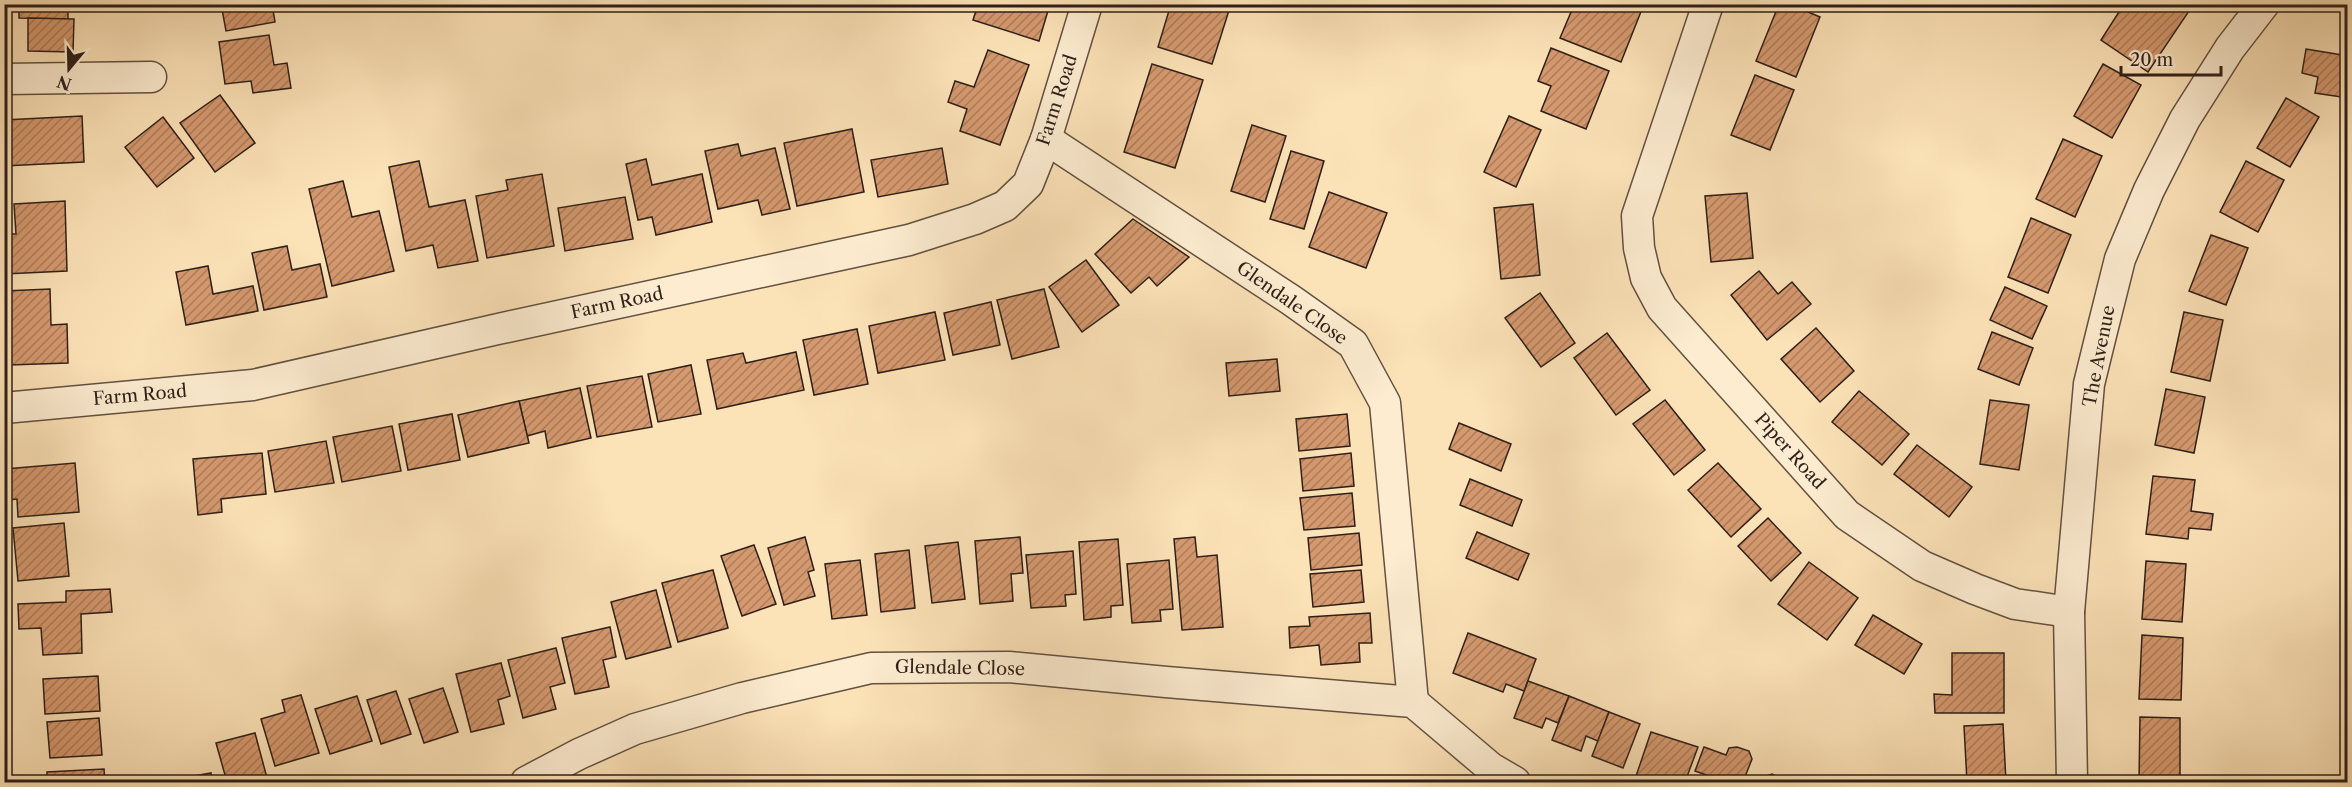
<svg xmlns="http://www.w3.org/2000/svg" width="2352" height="787" font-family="'Libre Caslon Text',serif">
  <defs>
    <pattern id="building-hatch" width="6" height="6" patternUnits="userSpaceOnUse" patternTransform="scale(1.5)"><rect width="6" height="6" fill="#d5996f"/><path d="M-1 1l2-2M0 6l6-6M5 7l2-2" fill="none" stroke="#ad7c5a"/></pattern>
  </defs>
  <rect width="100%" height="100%" fill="#fce2b7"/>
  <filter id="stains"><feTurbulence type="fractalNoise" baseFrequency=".00333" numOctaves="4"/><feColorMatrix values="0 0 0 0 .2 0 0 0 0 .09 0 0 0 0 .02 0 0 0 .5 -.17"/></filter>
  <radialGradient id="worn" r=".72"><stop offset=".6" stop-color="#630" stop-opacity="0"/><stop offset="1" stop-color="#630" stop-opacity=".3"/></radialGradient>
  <g fill="url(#building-hatch)" stroke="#2e1f18" stroke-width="1.5">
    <path d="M19,4H68V19L19,18Z"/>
    <path d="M221,4H272L275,22L226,31Z"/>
    <path d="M978,4H1050L1039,41L973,20Z"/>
    <path d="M1171,4H1231L1212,64L1158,47Z"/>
    <path d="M1588,4H1644L1621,62L1560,38L1574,5L1586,10Z"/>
    <path d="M1779,4H1789L1820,17L1796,77L1756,61Z"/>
    <path d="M2124,4H2180L2189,11L2148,72L2101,40Z"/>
    <path d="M28,18L74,19L73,52L28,51Z"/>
    <path d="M269,35L274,65L287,63L291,88L253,93L251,81L225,84L219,42Z"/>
    <path d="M1551,48L1609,71L1586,129L1541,111L1551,86L1538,81Z"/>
    <path d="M2306,49L2348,56V98L2315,93L2318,77L2302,73Z"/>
    <path d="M988,50L1029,65L1000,145L960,131L967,109L948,102L955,81L974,87Z"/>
    <path d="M1152,64L1203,80L1175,168L1124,152Z"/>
    <path d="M2103,64L2141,85L2112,138L2074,116Z"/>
    <path d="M1755,75L1794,90L1770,150L1731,135Z"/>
    <path d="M220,95L255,143L215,172L180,123Z"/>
    <path d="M2286,98L2319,117L2290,167L2257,148Z"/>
    <path d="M82,116L84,162L4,166V120Z"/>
    <path d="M1509,116L1541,130L1516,187L1484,172Z"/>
    <path d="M163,117L194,158L157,187L125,147Z"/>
    <path d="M1252,125L1286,136L1265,202L1231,191Z"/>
    <path d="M852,129L864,192L797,206L784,143Z"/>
    <path d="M2063,139L2102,156L2075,217L2036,199Z"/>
    <path d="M738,144L741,156L775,148L790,209L762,215L758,200L718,209L705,151Z"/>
    <path d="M942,148L948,184L878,197L871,160Z"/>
    <path d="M1291,151L1324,161L1304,229L1270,219Z"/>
    <path d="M646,159L652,185L702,174L712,222L656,235L652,217L638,220L626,164Z"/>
    <path d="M419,161L429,207L465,200L478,261L438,268L433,245L406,251L389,167Z"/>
    <path d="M2246,161L2284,180L2258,232L2220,212Z"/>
    <path d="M542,174L554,246L487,258L476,196L508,190L506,180Z"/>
    <path d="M343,181L352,217L379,211L394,271L332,286L309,189Z"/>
    <path d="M1329,192L1387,213L1366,268L1309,247Z"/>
    <path d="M1747,193L1753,258L1711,262L1705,196Z"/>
    <path d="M625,197L633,239L565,251L558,208Z"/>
    <path d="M65,201L67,271L4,274V234H16L14,204Z"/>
    <path d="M1533,204L1540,275L1501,279L1494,208Z"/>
    <path d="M2031,218L2071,235L2048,293L2008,277Z"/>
    <path d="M1133,219L1189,257L1157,286L1149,277L1131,293L1095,254Z"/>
    <path d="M2211,235L2248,248L2226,305L2189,291Z"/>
    <path d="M287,246L292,270L320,264L327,297L264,310L252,253Z"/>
    <path d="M1086,260L1119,305L1082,332L1049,287Z"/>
    <path d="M208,266L213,294L253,286L258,311L186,325L176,272Z"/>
    <path d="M1759,271L1778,294L1792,282L1811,304L1767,340L1731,295Z"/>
    <path d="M2005,287L2047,306L2032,339L1990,320Z"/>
    <path d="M50,289L51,325L67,324L68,363L9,365L8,334H4V291Z"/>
    <path d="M1044,289L1059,347L1012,359L997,300Z"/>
    <path d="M1540,293L1575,343L1541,367L1505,318Z"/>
    <path d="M991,302L1000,345L953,355L944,313Z"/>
    <path d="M935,312L945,360L878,373L869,326Z"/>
    <path d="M2184,312L2223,320L2210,381L2171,372Z"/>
    <path d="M1816,328L1854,371L1820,402L1781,359Z"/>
    <path d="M857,329L868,384L814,395L803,340Z"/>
    <path d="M1992,332L2033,348L2019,385L1978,369Z"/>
    <path d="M1607,333L1650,390L1616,415L1574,358Z"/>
    <path d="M796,352L804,390L717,409L707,360L743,353L746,363Z"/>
    <path d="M1277,359L1280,391L1229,396L1226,363Z"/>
    <path d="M691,365L701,414L658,422L648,374Z"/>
    <path d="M642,376L652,427L597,437L587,386Z"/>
    <path d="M580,388L591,438L548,448L545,431L527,436L519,401Z"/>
    <path d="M2166,389L2205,397L2194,453L2155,445Z"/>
    <path d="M1859,391L1909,434L1882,465L1832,422Z"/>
    <path d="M1665,400L1705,450L1674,475L1633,424Z"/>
    <path d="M1990,400L2029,405L2019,470L1980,464Z"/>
    <path d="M519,401L529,443L468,457L458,415Z"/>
    <path d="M452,414L460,460L408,470L399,424Z"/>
    <path d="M1347,414L1350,446L1299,451L1296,419Z"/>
    <path d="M1459,423L1511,444L1501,471L1449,449Z"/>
    <path d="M392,426L401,471L342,482L333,437Z"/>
    <path d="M326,441L334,483L275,492L268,451Z"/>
    <path d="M1917,445L1972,487L1949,517L1894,474Z"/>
    <path d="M262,453L266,494L221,499L222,512L198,515L193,459Z"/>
    <path d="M1351,453L1354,486L1303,491L1300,459Z"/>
    <path d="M75,463L79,512L18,517L17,499L8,500L5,469Z"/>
    <path d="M1718,463L1761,509L1731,537L1688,490Z"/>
    <path d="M2153,476L2195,480L2191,511L2213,514L2211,530L2189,528L2188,539L2146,534Z"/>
    <path d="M1470,479L1522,500L1512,526L1460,505Z"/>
    <path d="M1352,493L1355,526L1304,530L1300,498Z"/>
    <path d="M1768,518L1801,553L1771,581L1738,546Z"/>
    <path d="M64,523L69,576L18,581L13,528Z"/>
    <path d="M1477,532L1529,554L1518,580L1466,558Z"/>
    <path d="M1359,533L1362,565L1311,570L1308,538Z"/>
    <path d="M805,537L814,570L808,572L815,596L784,605L768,548Z"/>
    <path d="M1020,537L1023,573L1011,574L1013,601L980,604L975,541Z"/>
    <path d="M1195,537L1197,557L1217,555L1223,627L1182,630L1174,539Z"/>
    <path d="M1118,539L1123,605L1111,606V617L1084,620L1079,542Z"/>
    <path d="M958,542L965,599L932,603L925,546Z"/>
    <path d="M754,545L776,604L742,616L721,556Z"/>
    <path d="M909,550L915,608L881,612L875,554Z"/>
    <path d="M1073,551L1076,594L1065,595L1066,606L1031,608L1026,555Z"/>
    <path d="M860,560L867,615L832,619L825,564Z"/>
    <path d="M1169,560L1173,609L1160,610L1161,621L1132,623L1127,564Z"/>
    <path d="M2146,561L2186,564L2182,622L2142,619Z"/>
    <path d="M1809,562L1858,598L1827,640L1778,604Z"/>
    <path d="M713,570L728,628L678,642L662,583Z"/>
    <path d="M1361,570L1364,602L1313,607L1310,574Z"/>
    <path d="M110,589L112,612L81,614L82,653L43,655L41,628L19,629L18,604L66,602V591Z"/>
    <path d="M656,590L671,647L626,659L611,602Z"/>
    <path d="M1370,613L1372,643H1359L1360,662L1321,665L1319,645L1290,648L1289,627L1310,626L1309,617Z"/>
    <path d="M1873,615L1922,644L1904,674L1855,645Z"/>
    <path d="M610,627L616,657L603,660L609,687L575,694L562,638Z"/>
    <path d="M1468,633L1536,659L1524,691L1506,684L1503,692L1453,673Z"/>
    <path d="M2142,635L2183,638L2181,700L2139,699Z"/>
    <path d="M556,648L565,683L550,687L556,709L523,718L508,660Z"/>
    <path d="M1952,653H2004V713H1935L1934,694L1952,695Z"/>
    <path d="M501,663L510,696L498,700L504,724L471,732L456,674Z"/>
    <path d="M98,676L100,711L45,714L43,679Z"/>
    <path d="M1528,681L1569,696L1558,723L1546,718L1542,728L1514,718Z"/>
    <path d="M443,688L458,732L424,743L409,699Z"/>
    <path d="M396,691L411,734L381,744L367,700Z"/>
    <path d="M301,695L319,753L275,766L261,719L285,712L282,700Z"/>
    <path d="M357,696L372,741L330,754L315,709Z"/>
    <path d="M1569,696L1609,712L1598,741L1586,736L1581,751L1552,740Z"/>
    <path d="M1609,712L1640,724L1623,768L1592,756Z"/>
    <path d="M2140,717L2180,718V782H2139Z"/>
    <path d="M99,718L102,755L50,758L47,722Z"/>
    <path d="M2003,724L2006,782H1967L1964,726Z"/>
    <path d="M1651,732L1698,747L1685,782H1634Z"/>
    <path d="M255,733L267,778L249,782H227L216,743Z"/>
    <path d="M1704,747L1726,755L1729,748L1737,747L1749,751L1752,759L1743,782H1709L1712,777L1695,771Z"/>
    <path d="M104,769L105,782H47V772Z"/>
    <path d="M211,773L212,782H167L166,781Z"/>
    <path d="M1772,774L1781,779L1784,782H1761L1763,777Z"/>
  </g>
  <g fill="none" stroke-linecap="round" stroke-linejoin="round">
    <g stroke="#625040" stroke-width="33">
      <g id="street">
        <path d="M1708,4L1637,216L1639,248L1646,278L1662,308L1847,515L1922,566L1975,589L2015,604L2069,612"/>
        <path d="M4,79L151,77"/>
        <path d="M1046,139L1291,300L1353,344L1385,403L1413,702"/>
        <path d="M4,408L253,385L498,329L909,240L975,219L1005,206L1028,184L1046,139L1087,4"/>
        <path d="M526,782L579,754L635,729L742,698L871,668L1009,667L1166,682L1413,702L1491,768L1515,782"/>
        <path d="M2072,782L2069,612L2089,384L2101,335L2120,259L2149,190L2185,119L2230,48L2264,4"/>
      </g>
    </g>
    <use href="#street" stroke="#fdecd0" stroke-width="30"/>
  </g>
  <g text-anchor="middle" stroke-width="5" stroke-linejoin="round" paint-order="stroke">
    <g font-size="18" fill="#2e1f18" stroke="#fdecd0">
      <text transform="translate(1057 100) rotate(-72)" y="6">Farm Road</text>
      <text transform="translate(617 303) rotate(-12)" y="6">Farm Road</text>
      <text transform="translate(1292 303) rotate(35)" y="6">Glendale Close</text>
      <text transform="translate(2099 356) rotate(-79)" y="6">The Avenue</text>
      <text transform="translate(140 395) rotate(-5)" y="6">Farm Road</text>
      <text transform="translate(1790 451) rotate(48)" y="6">Piper Road</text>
      <text transform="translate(960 668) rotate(1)" y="6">Glendale Close</text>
    </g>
  </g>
  <rect width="2352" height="787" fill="none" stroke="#fce2b7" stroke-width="24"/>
  <rect x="6" y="6" width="2340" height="775" fill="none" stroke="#2e1f18" stroke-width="3"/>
  <rect x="12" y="12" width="2328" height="763" fill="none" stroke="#2e1f18" stroke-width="1.5"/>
  <g transform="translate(69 69) rotate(199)" stroke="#fdecd0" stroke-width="4.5" paint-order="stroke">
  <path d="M0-4.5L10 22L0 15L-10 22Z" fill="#2e1f18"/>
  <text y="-9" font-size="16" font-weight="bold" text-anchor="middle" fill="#2e1f18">N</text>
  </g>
  <path d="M2121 66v9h100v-9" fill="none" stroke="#2e1f18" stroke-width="3"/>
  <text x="2130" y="66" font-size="18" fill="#2e1f18" stroke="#fdecd0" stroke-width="4.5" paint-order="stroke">20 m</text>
  <rect width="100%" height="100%" filter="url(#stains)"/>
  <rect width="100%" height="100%" fill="url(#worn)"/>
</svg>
